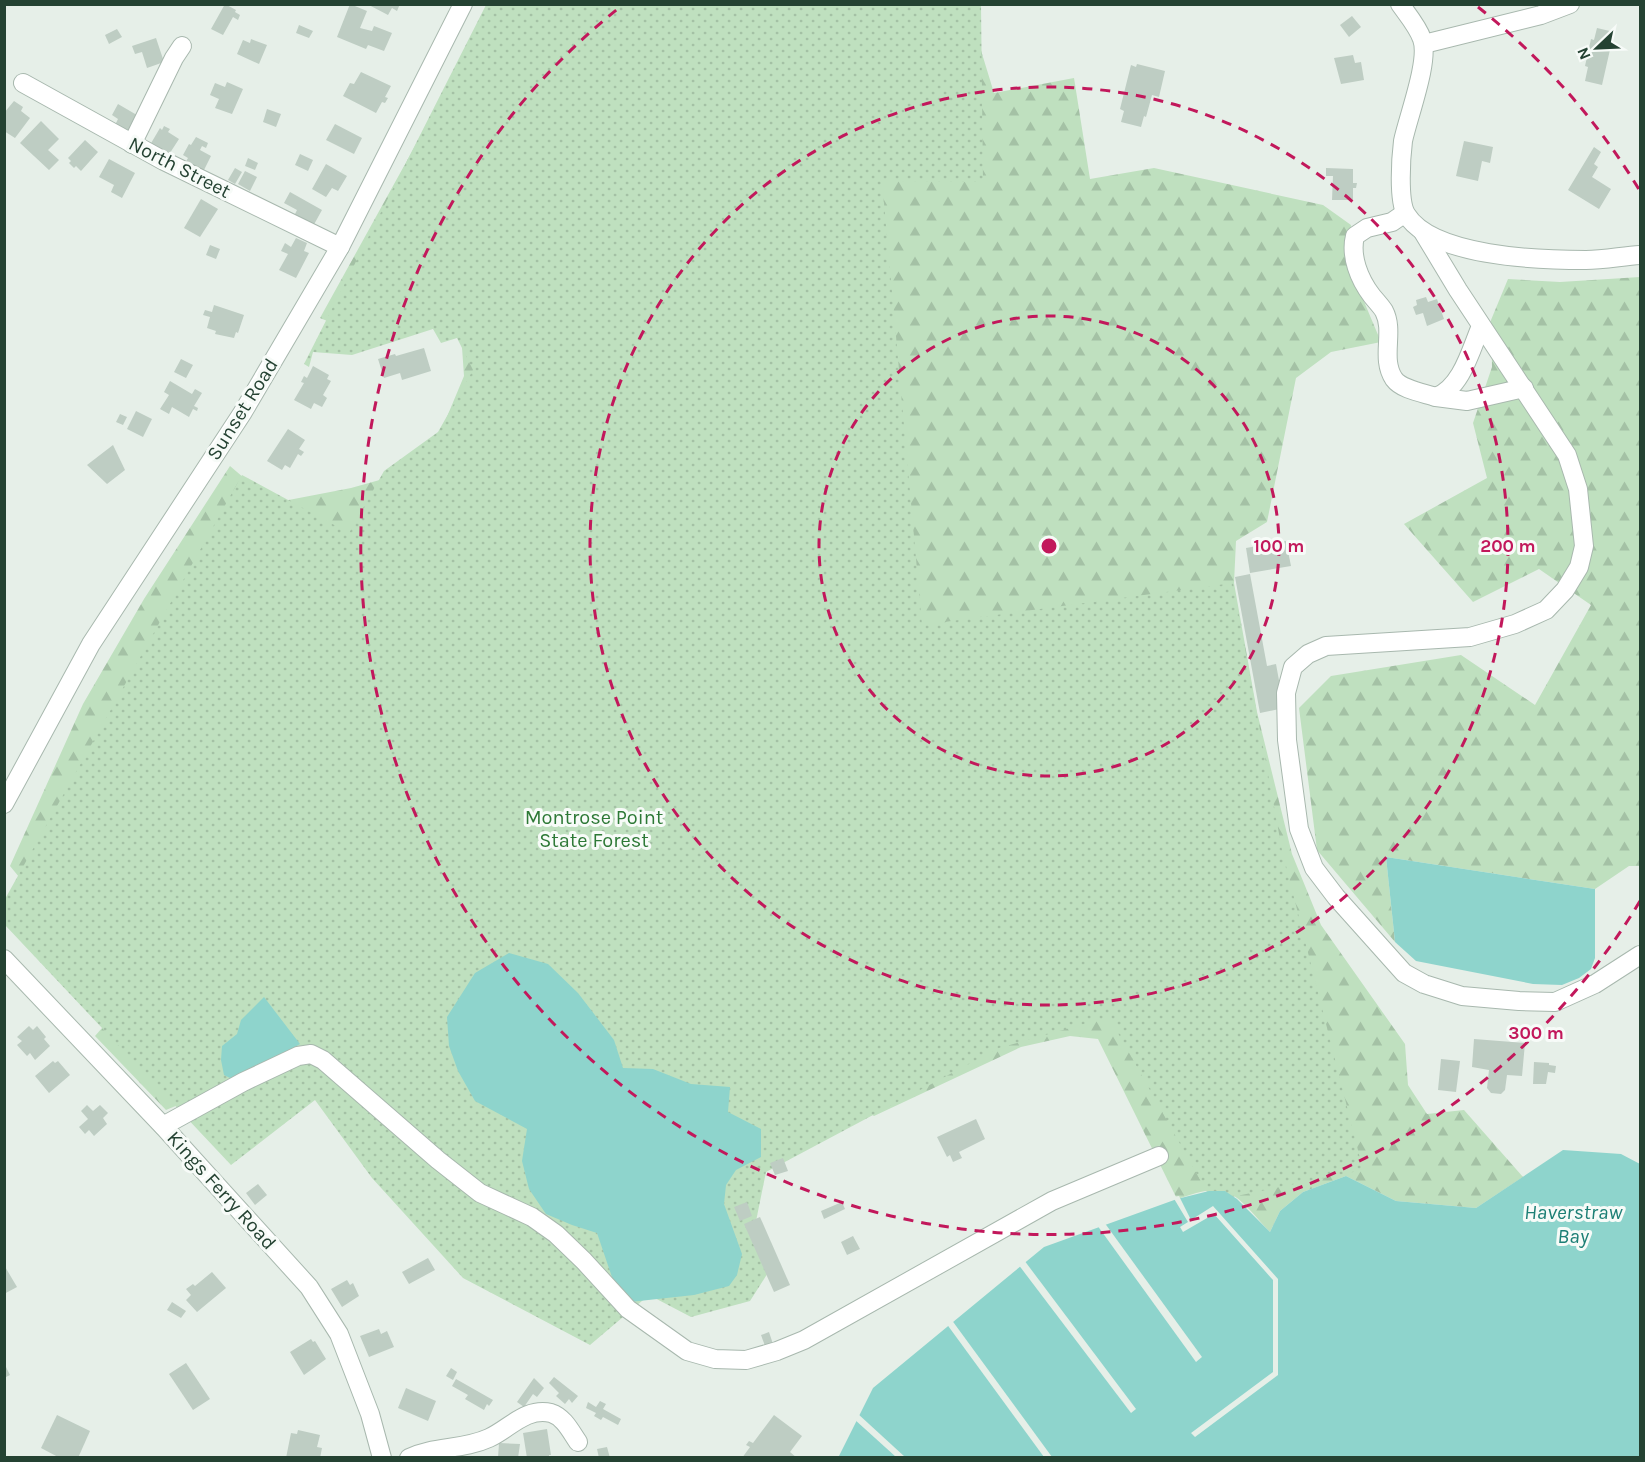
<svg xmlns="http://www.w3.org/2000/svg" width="1645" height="1462" font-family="Karla,sans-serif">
  <defs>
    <pattern id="forest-firs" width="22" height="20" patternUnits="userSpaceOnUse" patternTransform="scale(1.5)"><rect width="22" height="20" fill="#bfe0bf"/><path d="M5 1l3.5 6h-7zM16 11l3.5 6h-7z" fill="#a4c1a5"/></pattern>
    <pattern id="park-dots" width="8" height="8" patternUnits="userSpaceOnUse" patternTransform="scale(1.5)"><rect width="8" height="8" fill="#bfe0bf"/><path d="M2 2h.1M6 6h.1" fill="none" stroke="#a4c1a5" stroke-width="1.8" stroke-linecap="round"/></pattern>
  </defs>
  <rect width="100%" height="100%" fill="#e6efe8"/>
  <g fill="url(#forest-firs)">
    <path d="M493,5L972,21L994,93L1074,78L1090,179L1154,168L1323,205L1351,225L1347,261L1381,342L1331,352L1296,378L1267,522L1236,541L1234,583L1257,712L1292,854L1321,925L1405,1044L1408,1085L1427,1114L1464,1110L1523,1177L1476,1208L1396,1201L1346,1176L1303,1192L1280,1211L1270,1232C1259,1221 1239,1194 1224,1191C1209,1187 1191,1195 1177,1199L1098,1039L1070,1036L1021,1047L874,1116L790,1053L236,1081L166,1110L95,1036L123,1004L10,866L83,704L144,599L230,466L273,503L351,488L426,467L464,376L461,333L424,291L351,331L320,318Z"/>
    <path d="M1640,277V866H1629L1595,889L1386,857L1395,942L1317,850L1299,708L1331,676L1461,655L1535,705L1591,605L1539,569L1473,602L1404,524L1487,478L1473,423L1492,367L1491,320L1508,279L1560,282Z"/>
  </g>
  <path fill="url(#park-dots)" d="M486,5H981L983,182L882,181L922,625L1233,583L1282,850L1363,1170L1212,1201L1109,1017L999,1048L766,1172L755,1226L771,1268L750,1301L691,1317L649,1295L590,1345L463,1278L372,1178L315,1100L231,1165L5,925V899L242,475L349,533L384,471L438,432L473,370L457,338L441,343L433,329L352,355L313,352L309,367L304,364Z"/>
  <g fill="#8ed4cc">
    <path d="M1386,857L1595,889V958L1591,969L1579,978L1562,985L1533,984L1416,961L1395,942Z"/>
    <path d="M509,953L548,964L578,993L614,1040L623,1068L653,1069L691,1084L730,1087L728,1112L761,1129V1157L736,1170L726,1185L724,1204L742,1254L737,1275L729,1286L694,1295L630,1302L613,1280L597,1233L572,1225L546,1214L529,1189L522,1161L527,1129L475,1101L458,1071L449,1046L447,1017L475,973Z"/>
    <path d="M264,997L300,1044L236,1081L224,1075L221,1060L222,1046L237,1034L241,1020Z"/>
    <path d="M1563,1150L1621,1154L1640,1164V1457L838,1458L873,1388L1044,1247L1177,1199L1209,1191H1225L1237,1199L1270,1232L1280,1211L1303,1192L1346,1176L1396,1201L1476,1208Z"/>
  </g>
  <g fill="#e6efe8">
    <path d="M1179,1196L1191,1220L1213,1206L1278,1279V1375L1195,1437L1191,1433L1273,1372V1280L1214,1214L1183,1232L1180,1227L1188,1222L1173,1197Z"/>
    <path d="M1104,1222L1202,1357L1196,1362L1097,1225Z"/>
    <path d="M1024,1260L1136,1409L1131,1413L1018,1264Z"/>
    <path d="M951,1319L1052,1457H1044L946,1323Z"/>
    <path d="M857,1413L905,1457H896L854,1419Z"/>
  </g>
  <g fill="#becdc3">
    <path d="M225,4L236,10L235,12L240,15L238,20L233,17L223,35L211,29Z"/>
    <path d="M350,4L367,11L360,28L372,31L374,26L392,33L384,51L368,45L366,49L337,37Z"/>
    <path d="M367,4H400L397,11L392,8L388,15Z"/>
    <path d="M1352,16L1361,27L1349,37L1340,25Z"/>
    <path d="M299,25L313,31L309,38L296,33Z"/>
    <path d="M1597,28L1614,32L1602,85L1585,81L1588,67L1585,66L1591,39L1594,40Z"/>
    <path d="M117,29L122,37L109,44L105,35Z"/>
    <path d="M156,38L164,62L147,68L142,52L135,54L132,46Z"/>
    <path d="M251,39L267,45L259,64L237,54L243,40L250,43Z"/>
    <path d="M1353,55L1355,63L1361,62L1364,80L1341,84L1334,58Z"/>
    <path d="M1137,64L1165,71L1159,97L1152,95L1146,117L1144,116L1141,127L1121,122L1124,111L1120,109L1131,65L1136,67Z"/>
    <path d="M361,72L391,86L385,97L388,98L385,103L382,102L376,113L343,96L350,83L354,84Z"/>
    <path d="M227,82L243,89L232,114L215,108L219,99L210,95L215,83L225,87Z"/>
    <path d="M14,101L23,107L21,111L30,118L15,138L4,131V113Z"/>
    <path d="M118,104L142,118L132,136L115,125L118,119L112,115Z"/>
    <path d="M267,109L281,114L276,127L263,122Z"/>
    <path d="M41,121L59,139L48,150L59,160L49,170L20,143Z"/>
    <path d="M335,124L362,138L354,154L326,140Z"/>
    <path d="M164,126L170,129L168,132L179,139L168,156L150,145L160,128L162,130Z"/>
    <path d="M196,137L208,143L206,148L202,146L200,150L211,156L202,174L184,165L188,158L183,155L189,144L191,145Z"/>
    <path d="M85,140L98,152L81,171L76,166L74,168L69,163L71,161L68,158Z"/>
    <path d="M1464,141L1493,147L1490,163L1482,161L1478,181L1456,176Z"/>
    <path d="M1594,147L1601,152L1594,164L1598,167L1592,177L1611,189L1599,209L1568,190Z"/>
    <path d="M300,154L313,160L308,171L295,165Z"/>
    <path d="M248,158L258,163L255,170L245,166Z"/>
    <path d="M109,159L135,173L122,198L111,192L114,185L99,177Z"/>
    <path d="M326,164L347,176L338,191L332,188L326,197L312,189Z"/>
    <path d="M235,168L242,172L235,184L228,180Z"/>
    <path d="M1326,168L1353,169V183H1357L1356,188H1353V200H1332L1333,176H1326Z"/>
    <path d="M245,171L257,177L250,191L238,184Z"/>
    <path d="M290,192L322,210L312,228L293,218L297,210L284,203Z"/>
    <path d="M201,199L218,209L200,237L184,228Z"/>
    <path d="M296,238L307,243L304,251L309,253L296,278L279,270L288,254L281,251L285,243L291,247Z"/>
    <path d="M210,245L220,249L216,259L206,255Z"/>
    <path d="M1426,297L1428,302L1437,299L1444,319L1427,326L1423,313L1416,315L1413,307L1417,305L1416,300Z"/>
    <path d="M214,305L244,315L238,333L236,332L234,338L215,334L216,331L207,328L210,317L203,315L205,310L212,312Z"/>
    <path d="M424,348L431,371L402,380L400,373L384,378L378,359L395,354L396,356Z"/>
    <path d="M181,359L193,365L186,378L174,372Z"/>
    <path d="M313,366L329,375L327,379L331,381L323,395L327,398L322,407L314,403L311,409L294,400L304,383L301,382L304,376L307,378Z"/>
    <path d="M170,381L192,394L195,389L202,393L194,406L198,408L197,411L193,409L189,417L172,407L169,414L160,409L169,395L164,392Z"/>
    <path d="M136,411L152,419L143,437L127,429Z"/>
    <path d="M120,414L127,417L123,425L116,422Z"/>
    <path d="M288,429L305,440L299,449L304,452L301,456L298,454L290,468L285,465L282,470L267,461Z"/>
    <path d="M113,445L125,470L107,484L87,465Z"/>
    <path d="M1286,541L1291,566L1250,573L1246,548Z"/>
    <path d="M1250,574L1267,666L1276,664L1284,708L1260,713L1235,577Z"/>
    <path d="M29,1026L33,1030L37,1026L46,1037L44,1039L50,1046L35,1060L30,1053L27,1056L17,1045L22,1041L17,1037Z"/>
    <path d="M1474,1039L1525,1043L1522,1076L1507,1075L1505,1090L1501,1094L1491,1093L1487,1088L1489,1070L1472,1067Z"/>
    <path d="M1441,1059L1460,1061L1456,1092L1438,1090Z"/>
    <path d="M53,1061L55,1063L58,1061L70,1075L49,1093L35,1076Z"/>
    <path d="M1534,1062L1549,1063V1065L1556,1066L1555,1073L1548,1072L1546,1084H1533Z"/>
    <path d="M87,1105L93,1111L100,1105L108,1113L103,1118L107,1124L94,1136L89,1130L85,1134L79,1127L88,1119L81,1111Z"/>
    <path d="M976,1119L985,1139L959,1152L962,1158L953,1162L950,1155L947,1157L937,1137Z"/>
    <path d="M783,1158L788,1171L775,1175L770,1163Z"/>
    <path d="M258,1184L267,1195L255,1205L246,1193Z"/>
    <path d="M747,1202L752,1216L740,1221L734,1207Z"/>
    <path d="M842,1202L845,1209L824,1219L821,1211Z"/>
    <path d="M760,1217L790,1285L774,1292L744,1224Z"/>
    <path d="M853,1236L860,1249L847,1255L841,1242Z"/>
    <path d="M428,1258L435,1270L409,1284L402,1272Z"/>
    <path d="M4,1265L17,1287L4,1294Z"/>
    <path d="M212,1272L226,1288L197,1312L186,1300L191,1295L186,1289L193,1284L195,1286Z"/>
    <path d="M347,1280L350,1285L353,1283L359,1296L342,1307L331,1289Z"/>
    <path d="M172,1302L186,1311L181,1318L167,1310Z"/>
    <path d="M379,1329L381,1334L387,1331L394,1347L369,1357L360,1336Z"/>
    <path d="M769,1332L773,1344L765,1346L761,1335Z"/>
    <path d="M311,1339L313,1342L315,1341L326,1359L304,1375L290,1352Z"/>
    <path d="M186,1363L210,1399L193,1410L169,1374Z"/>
    <path d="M6,1367L10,1375L4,1378V1368Z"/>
    <path d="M451,1368L457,1372L453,1380L446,1376Z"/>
    <path d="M554,1377L578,1396L572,1403L569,1399L565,1404L556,1396L559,1393L549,1383Z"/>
    <path d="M534,1378L544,1388L537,1397L533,1394L524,1407L517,1402Z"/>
    <path d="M456,1379L493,1400L489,1406L487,1404L484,1410L465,1399L468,1395L452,1386Z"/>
    <path d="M406,1388L436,1401L428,1421L398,1408Z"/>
    <path d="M600,1401L606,1404L603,1409L621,1419L618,1425L603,1417L601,1420L594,1416L596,1413L586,1408L588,1402L596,1407Z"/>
    <path d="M57,1415L90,1431L78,1458H60L41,1448Z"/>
    <path d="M774,1415L802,1436L790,1452L797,1458H742L750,1447L746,1445L749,1441L753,1443Z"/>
    <path d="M547,1429L551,1455H549V1458H527L523,1433Z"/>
    <path d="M298,1430L320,1435L317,1447L322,1448L320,1458H286L291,1433L297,1434Z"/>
    <path d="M499,1443L520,1444L518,1458H498Z"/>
    <path d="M607,1447L610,1458H599L597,1449Z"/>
  </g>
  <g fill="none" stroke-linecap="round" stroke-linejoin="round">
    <g stroke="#a8b8ae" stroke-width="20">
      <g id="minor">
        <path d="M1400,4C1407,14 1418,27 1422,39C1430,60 1408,117 1403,141C1401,157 1398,200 1406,214C1432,257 1540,260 1586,260C1604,260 1623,256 1640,255"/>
        <path d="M1424,44L1541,15L1570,4"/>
        <path d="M23,83L164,161L340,247"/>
        <path d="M132,144L174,58L182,46"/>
        <path d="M1405,213L1392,222L1367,228L1355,236C1350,256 1359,279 1372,296C1376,301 1381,306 1384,311C1395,332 1380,358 1394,379C1402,390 1424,393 1436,397"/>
        <path d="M1423,232L1458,290L1567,455L1578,489L1584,546L1579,567L1565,590L1546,610L1515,624L1470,637L1326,646L1308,654L1293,667L1286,693L1287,740L1299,829L1314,868L1336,897L1404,973L1424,984L1462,996L1519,1001L1555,1002L1595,984L1640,955"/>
        <path d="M1481,326C1471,349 1462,387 1436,397L1467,401L1524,388"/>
        <path d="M4,804L91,644L243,412L340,247L463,4"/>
        <path d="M4,959L163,1126L309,1287L339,1334L370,1414L382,1458"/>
        <path d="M163,1126L243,1082L298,1056L311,1054L323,1060L438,1160L480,1193L532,1217L556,1234L584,1261L628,1309L687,1351L715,1359L746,1360L777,1351L804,1340L1052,1201L1159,1156"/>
        <path d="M409,1458C434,1446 463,1450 489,1438C509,1429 526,1407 551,1413C564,1417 571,1432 578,1442"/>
      </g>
    </g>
    <use href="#minor" stroke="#fff" stroke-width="18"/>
  </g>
  <g fill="none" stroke="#c2185b" stroke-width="3" stroke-dasharray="10 8">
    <circle cx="1049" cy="546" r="230"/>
    <circle cx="1049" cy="546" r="459"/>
    <path d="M1640 901A689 689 0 1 1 620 7M1478 7A689 689 0 0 1 1640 191"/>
  </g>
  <g text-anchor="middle" stroke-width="6" stroke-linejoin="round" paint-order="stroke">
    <g font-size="20" fill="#244232" stroke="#f7fbf8">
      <text transform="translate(180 167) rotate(27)" y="7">North Street</text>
      <text transform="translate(242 409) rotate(-58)" y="7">Sunset Road</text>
      <text transform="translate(222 1190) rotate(48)" y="7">Kings Ferry Road</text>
    </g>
    <g font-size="20" fill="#2d7936" stroke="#f7fbf8">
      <text x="594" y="824">Montrose Point<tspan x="594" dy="23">State Forest</tspan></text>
    </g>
    <g font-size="21" font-style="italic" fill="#1c7f75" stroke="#f7fbf8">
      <text x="1573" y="1219">Haverstraw<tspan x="1573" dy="24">Bay</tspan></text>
    </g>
  </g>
  <circle cx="1049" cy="546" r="9" fill="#c2185b" stroke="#f7fbf8" stroke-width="3"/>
  <g font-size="18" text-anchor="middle" font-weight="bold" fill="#c2185b" stroke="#f7fbf8" stroke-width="6" stroke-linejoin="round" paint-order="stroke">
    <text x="1279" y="552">100 m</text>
    <text x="1508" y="552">200 m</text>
    <text x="1536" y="1039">300 m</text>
  </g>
  <rect width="1645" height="1462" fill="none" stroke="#244232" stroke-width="12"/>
  <g transform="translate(1597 48) rotate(247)" stroke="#f7fbf8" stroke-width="4.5" paint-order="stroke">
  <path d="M0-4.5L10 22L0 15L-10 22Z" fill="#244232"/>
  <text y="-9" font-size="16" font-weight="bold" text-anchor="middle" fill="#244232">N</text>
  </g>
</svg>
